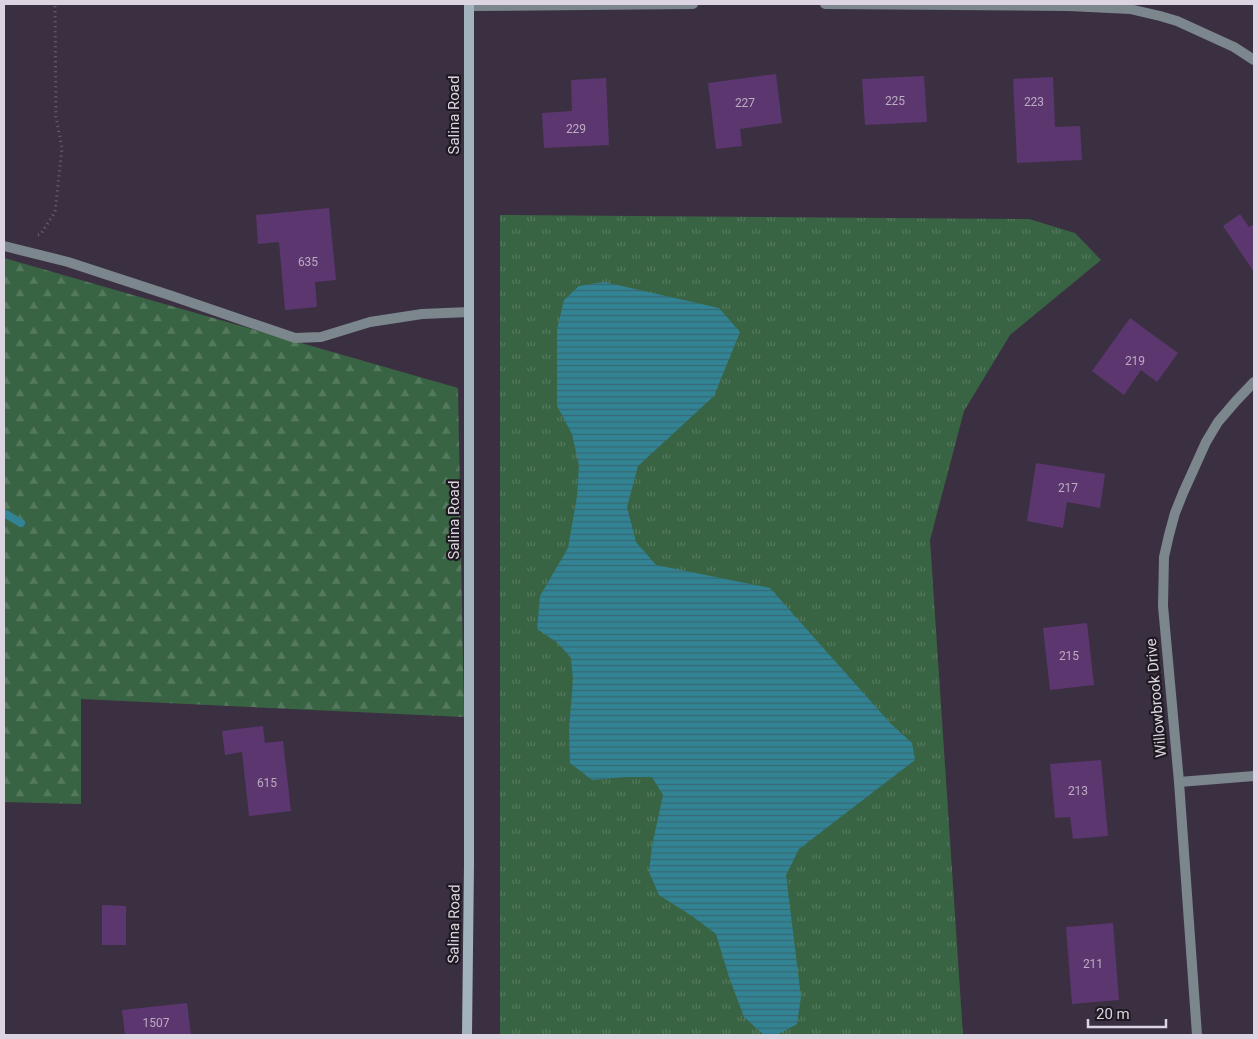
<svg xmlns="http://www.w3.org/2000/svg" width="1258" height="1039" font-family="Roboto,sans-serif">
  <defs>
    <pattern id="grass-tufts" width="24" height="20" patternUnits="userSpaceOnUse" patternTransform="scale(1.25)"><rect width="24" height="20" fill="#396443"/><path d="M3 7l-1-3M5 7V3M7 7l1-3M15 17l-1-3M17 17v-4M19 17l1-3" fill="none" stroke="#55795e"/></pattern>
    <pattern id="forest-firs" width="22" height="20" patternUnits="userSpaceOnUse" patternTransform="scale(1.25)"><rect width="22" height="20" fill="#396443"/><path d="M5 1l3.5 6h-7zM16 11l3.5 6h-7z" fill="#55795e"/></pattern>
    <pattern id="water-rules" width="6" height="5" patternUnits="userSpaceOnUse" patternTransform="scale(1.25)"><rect width="6" height="5" fill="#328393"/><path d="M0 2.5h6" fill="none" stroke="#386873"/></pattern>
  </defs>
  <rect width="100%" height="100%" fill="#3b3042"/>
  <path fill="url(#grass-tufts)" d="M500,215L1029,219L1075,233L1101,260L1010,335L964,411L930,540L963,1035H500Z"/>
  <path fill="url(#forest-firs)" d="M4,258L458,388L464,717L81,699V804L4,802Z"/>
  <path fill="url(#water-rules)" d="M604,282L719,308L740,332L714,396L638,466L627,507L636,542L656,565L770,588L890,723L912,743L915,760L799,849L786,875L801,997L797,1024L777,1035H764L744,1017L729,977L716,934L692,916L659,895L649,872L652,846L663,795L652,777H627L592,780L570,763L569,729L573,680L571,658L558,643L537,629L540,596L568,548L577,496L579,465L572,434L557,406V329L564,300L579,286Z"/>
  <g fill="none" stroke-linecap="round" stroke-linejoin="round">
    <path stroke="#328393" stroke-width="8" d="M4,513L21,523"/>
  </g>
  <g fill="#5c366e">
    <path d="M776,74L782,123L740,129L742,146L716,149L708,83Z"/>
    <path d="M924,76L927,122L865,125L862,79Z"/>
    <path d="M1053,77L1055,127L1080,126L1082,160L1017,163L1013,79Z"/>
    <path d="M606,78L609,145L544,148L542,113L572,111L571,80Z"/>
    <path d="M329,208L336,280L315,282L317,307L285,310L279,242L258,244L256,215Z"/>
    <path d="M1240,214L1249,227L1254,224V272L1223,226Z"/>
    <path d="M1130,318L1178,353L1157,382L1141,370L1124,395L1092,371Z"/>
    <path d="M1036,463L1105,474L1100,508L1067,502L1063,528L1027,521Z"/>
    <path d="M1087,623L1094,685L1050,690L1043,628Z"/>
    <path d="M263,726L265,743L283,741L291,811L249,816L242,752L225,755L222,731Z"/>
    <path d="M1101,760L1108,836L1073,839L1070,817L1055,818L1050,764Z"/>
    <path d="M102,905L126,906V945H102Z"/>
    <path d="M1113,923L1119,1000L1072,1004L1066,927Z"/>
    <path d="M187,1003L191,1035H125L122,1010Z"/>
  </g>
  <g fill="none" stroke-linecap="round" stroke-linejoin="round">
    <path stroke="#6e6474" stroke-width="3" stroke-dasharray="1 4" stroke-linecap="butt" d="M38,235L41,234L55,212L62,148L56,117L55,4"/>
    <path stroke="#7b868d" stroke-width="10" d="M4,246L68,262L172,296L295,338L321,337L370,322L422,314L469,312"/>
    <g stroke="#7b868d" stroke-width="10">
      <path d="M825,4L1069,6L1130,9L1160,16L1177,21L1234,47L1254,60"/>
      <path d="M469,6L693,4"/>
      <path d="M1179,782L1254,776"/>
      <path d="M1197,1035L1179,782L1163,606L1164,557L1169,535L1175,513L1183,493L1206,442L1218,422L1236,401L1254,382"/>
    </g>
    <path stroke="#a3b3be" stroke-width="10" d="M467,1035L469,864V4"/>
  </g>
  <g text-anchor="middle" stroke-width="4.5" stroke-linejoin="round" paint-order="stroke">
    <g font-size="12" fill="#bcacc4">
      <text x="895" y="105">225</text>
      <text x="1034" y="106">223</text>
      <text x="745" y="107">227</text>
      <text x="576" y="133">229</text>
      <text x="308" y="266">635</text>
      <text x="1135" y="365">219</text>
      <text x="1068" y="492">217</text>
      <text x="1069" y="660">215</text>
      <text x="267" y="787">615</text>
      <text x="1078" y="795">213</text>
      <text x="1093" y="968">211</text>
      <text x="156" y="1027">1507</text>
    </g>
    <g font-size="15" fill="#dcd4e0" stroke="#1f1a22">
      <text transform="translate(454 115) rotate(-90)" y="5">Salina Road</text>
      <text transform="translate(454 520) rotate(-90)" y="5">Salina Road</text>
      <text transform="translate(1156 698) rotate(-95)" y="5">Willowbrook Drive</text>
      <text transform="translate(454 924) rotate(-89)" y="5">Salina Road</text>
    </g>
  </g>
  <rect width="1258" height="1039" fill="none" stroke="#dcd4e0" stroke-width="10"/>
  <path d="M1088 1019v8h78v-8" fill="none" stroke="#dcd4e0" stroke-width="2.5"/>
  <text x="1096" y="1019" font-size="15" fill="#dcd4e0" stroke="#1f1a22" stroke-width="4" paint-order="stroke">20 m</text>
</svg>
